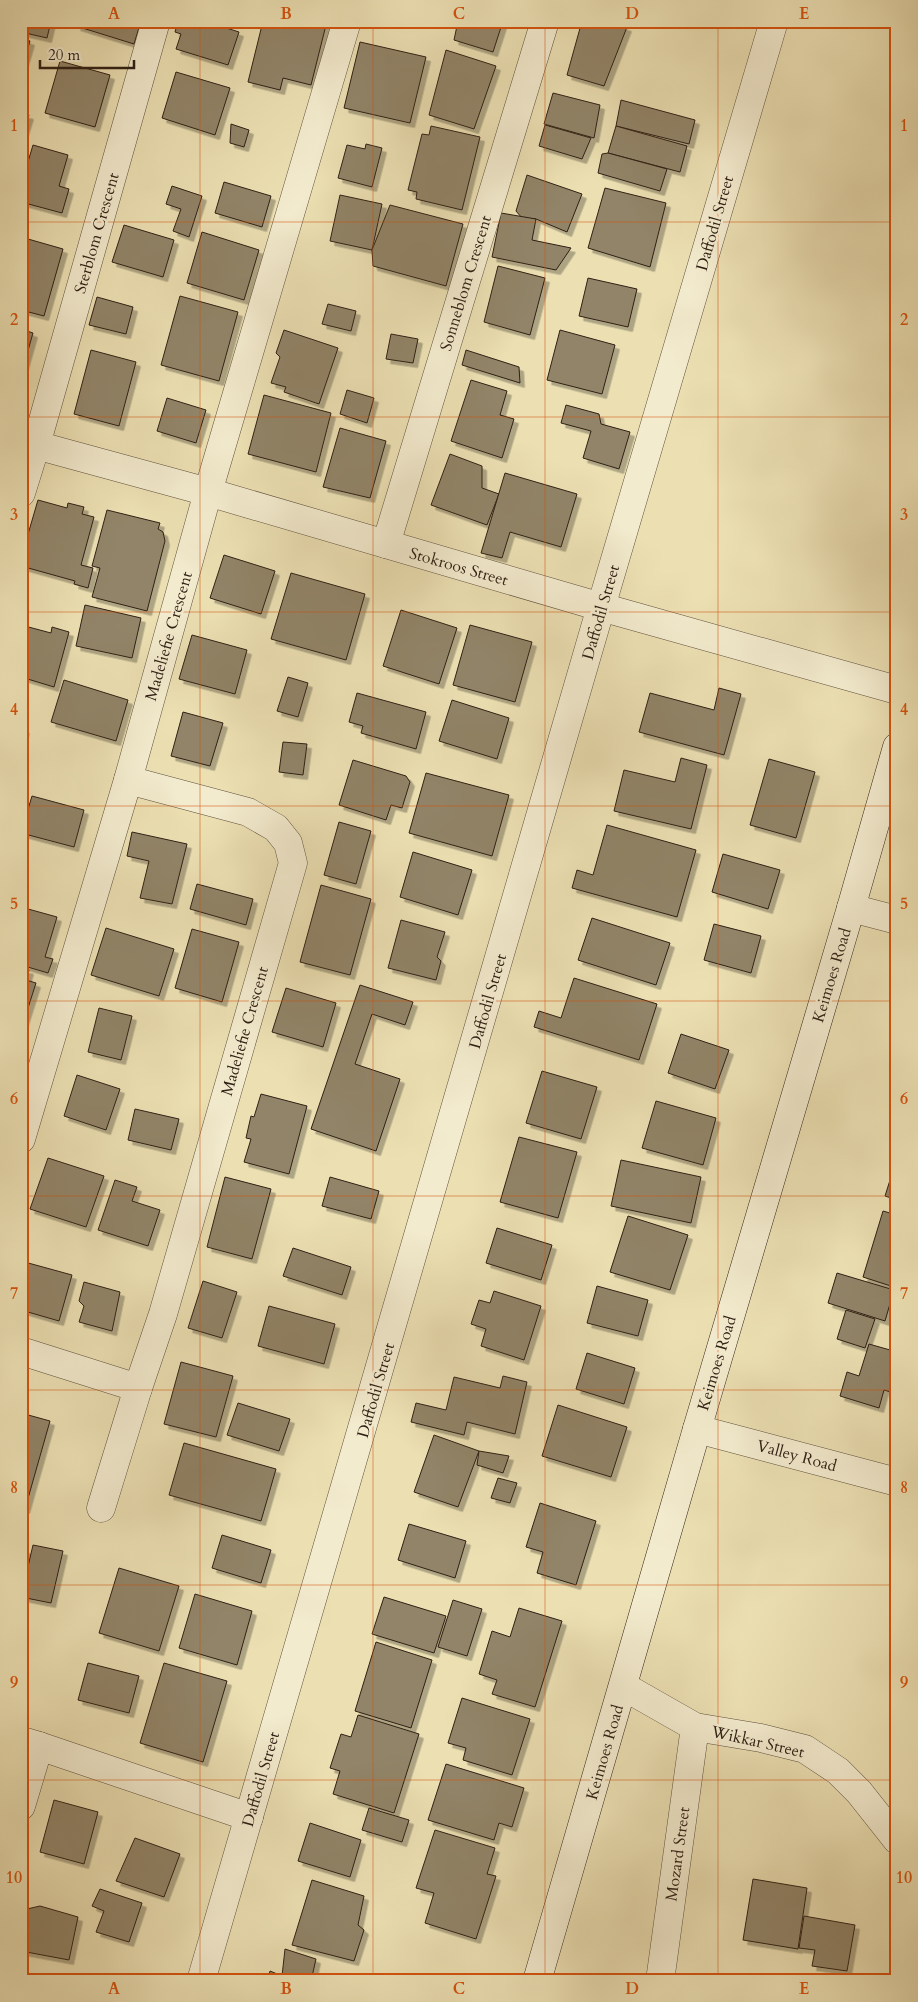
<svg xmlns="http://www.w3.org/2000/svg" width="918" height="2002" font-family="Cardo,serif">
  <defs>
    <filter id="shadow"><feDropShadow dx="4.5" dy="4.5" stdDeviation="0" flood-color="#0004"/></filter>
  </defs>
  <rect width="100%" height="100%" fill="#ece0b3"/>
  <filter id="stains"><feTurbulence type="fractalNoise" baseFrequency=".004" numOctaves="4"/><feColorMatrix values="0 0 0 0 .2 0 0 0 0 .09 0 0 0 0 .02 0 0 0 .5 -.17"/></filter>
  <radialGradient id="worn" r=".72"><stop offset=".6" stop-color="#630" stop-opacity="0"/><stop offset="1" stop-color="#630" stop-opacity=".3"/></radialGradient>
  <g fill="#918467" stroke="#2f2015" filter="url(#shadow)">
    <path d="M21,21H51L47,38L21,32Z"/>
    <path d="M78,21H141L134,44L76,26Z"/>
    <path d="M178,21H222L220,26L239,32L228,65L176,49L181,34L175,32Z"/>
    <path d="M263,21H327L311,85L283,78L280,90L248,82Z"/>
    <path d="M458,21H503L493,52L454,40Z"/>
    <path d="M582,21H608L627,27L604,86L567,75Z"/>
    <path d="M21,38L30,41L21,71Z"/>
    <path d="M360,42L426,57L410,123L344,108Z"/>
    <path d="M446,50L496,66L474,129L429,115Z"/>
    <path d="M60,61L110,75L95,127L45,113Z"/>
    <path d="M176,72L230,88L215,135L162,118Z"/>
    <path d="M553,93L600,105L594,138L544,124Z"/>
    <path d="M621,100L695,120L689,144L616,126Z"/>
    <path d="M21,113L29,115L21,140Z"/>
    <path d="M231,124L249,130L244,147L230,143Z"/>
    <path d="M545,125L591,138L582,159L539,146Z"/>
    <path d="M431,126L480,137L462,210L416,199L417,192L408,190L422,134L429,135Z"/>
    <path d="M616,126L687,146L680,172L608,153Z"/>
    <path d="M366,144L382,148L372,187L338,178L347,145L365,149Z"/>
    <path d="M33,145L68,155L59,186L69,189L62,213L21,202V185Z"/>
    <path d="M608,153L667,169L660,191L598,173L602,154Z"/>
    <path d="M527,175L582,194L567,232L536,219L522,218L516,211Z"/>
    <path d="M224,182L271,196L262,227L215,213Z"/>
    <path d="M172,186L202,196L189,237L173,231L181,209L166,204Z"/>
    <path d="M605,188L666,203L650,267L588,248Z"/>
    <path d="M340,195L382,204L372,250L330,241Z"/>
    <path d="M390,205L463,224L446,286L373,266L372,250Z"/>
    <path d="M501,213L536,219L532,240L571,248L556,270L492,257Z"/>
    <path d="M124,225L174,240L163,277L112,262Z"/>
    <path d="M202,232L259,250L244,300L187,283Z"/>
    <path d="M21,237L63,249L44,316L21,310Z"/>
    <path d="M498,266L545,278L530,335L484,322Z"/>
    <path d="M588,278L637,289L628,327L579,316Z"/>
    <path d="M180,296L238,312L219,381L161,365Z"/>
    <path d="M97,297L133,307L126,334L89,325Z"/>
    <path d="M328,304L356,311L351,331L322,324Z"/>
    <path d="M21,329L33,333L21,375Z"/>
    <path d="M284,330L338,348L319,404L284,392L286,387L271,383L280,357L276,353Z"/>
    <path d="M560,330L615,345L602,394L547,380Z"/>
    <path d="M391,334L418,339L413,363L386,359Z"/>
    <path d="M91,350L136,362L119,426L74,414Z"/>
    <path d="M466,350L519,367L520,383L462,365Z"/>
    <path d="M471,380L507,391L500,415L514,419L502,458L451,441Z"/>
    <path d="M347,390L374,398L367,423L340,414Z"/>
    <path d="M264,395L331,413L316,472L248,454Z"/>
    <path d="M167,398L206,410L196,443L157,431Z"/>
    <path d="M566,405L599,414L601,424L630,432L619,469L583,458L591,431L561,423Z"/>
    <path d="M340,428L386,441L370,498L323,487Z"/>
    <path d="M450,454L482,466V488L499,494L487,525L431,505Z"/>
    <path d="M505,473L577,494L561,547L510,532L502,558L481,553Z"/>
    <path d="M38,500L67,508L68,503L84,507L82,514L94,517L81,565L93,568L88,588L74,584L75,581L21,566V558Z"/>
    <path d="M107,510L160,523L158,529L163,532L165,541L147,611L92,597L100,568L92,566Z"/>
    <path d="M224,555L275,571L261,614L210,598Z"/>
    <path d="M291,573L365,594L346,660L271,639Z"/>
    <path d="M85,605L141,618L132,658L76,646Z"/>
    <path d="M401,610L457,628L439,684L383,666Z"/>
    <path d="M21,625L51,633L52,627L69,632L54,687L21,677Z"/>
    <path d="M470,625L532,642L515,702L453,685Z"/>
    <path d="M192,635L247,650L235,694L179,679Z"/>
    <path d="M288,677L308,683L298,717L277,711Z"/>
    <path d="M64,680L128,700L116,741L51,722Z"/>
    <path d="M719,688L741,694L724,755L639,732L650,693L714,710Z"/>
    <path d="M357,693L426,712L416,749L361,733L363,726L349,722Z"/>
    <path d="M452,700L509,718L497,759L439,741Z"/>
    <path d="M183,712L223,723L210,766L171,756Z"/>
    <path d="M21,728L25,729L21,741Z"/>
    <path d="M283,742L307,744L303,775L279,772Z"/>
    <path d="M681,758L707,765L691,829L614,811L624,770L675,782Z"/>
    <path d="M769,759L815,772L796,838L750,825Z"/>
    <path d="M353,760L406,776L410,782L402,808L391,805L386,820L339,805Z"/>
    <path d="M426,773L509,795L492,856L409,833Z"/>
    <path d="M32,796L84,810L74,847L21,833Z"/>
    <path d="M339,822L371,831L356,884L324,875Z"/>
    <path d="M607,825L696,850L677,917L572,888L577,870L593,875Z"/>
    <path d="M132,832L187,844L172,904L140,898L149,861L127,856Z"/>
    <path d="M413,852L472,870L458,915L400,897Z"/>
    <path d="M723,854L780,870L768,909L712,892Z"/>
    <path d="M197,884L253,899L246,925L190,909Z"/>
    <path d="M321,885L371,899L350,975L300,962Z"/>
    <path d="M21,907L57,917L45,957L53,959L48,973L21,965Z"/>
    <path d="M592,918L670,943L656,985L578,960Z"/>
    <path d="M401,920L445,932L437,957L441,961L436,980L388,968Z"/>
    <path d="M714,924L761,936L751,973L704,960Z"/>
    <path d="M106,928L174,949L159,996L91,975Z"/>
    <path d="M192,929L239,942L222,1002L175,988Z"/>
    <path d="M21,968L29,970L26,980L36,983L21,1030Z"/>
    <path d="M574,978L657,1004L639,1060L534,1027L539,1011L561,1018Z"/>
    <path d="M360,985L413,1002L405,1025L372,1014L355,1064L400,1079L376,1151L311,1129Z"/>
    <path d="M286,988L336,1003L323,1047L272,1032Z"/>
    <path d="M99,1008L132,1016L121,1060L88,1052Z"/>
    <path d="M681,1034L729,1050L715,1089L668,1073Z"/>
    <path d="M542,1071L597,1087L581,1139L526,1123Z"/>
    <path d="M77,1075L120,1089L106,1130L64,1116Z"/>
    <path d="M261,1094L307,1106L289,1174L244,1162L251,1139L246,1138L251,1116L254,1117Z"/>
    <path d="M656,1101L716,1118L703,1165L642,1148Z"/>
    <path d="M135,1109L179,1119L171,1150L128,1140Z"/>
    <path d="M519,1137L577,1152L558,1218L500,1202Z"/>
    <path d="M48,1158L104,1176L86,1227L30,1209Z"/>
    <path d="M897,1158V1200L885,1196Z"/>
    <path d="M621,1160L701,1177L691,1223L611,1206Z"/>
    <path d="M225,1177L271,1189L252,1259L207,1247Z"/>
    <path d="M330,1177L379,1191L371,1219L322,1206Z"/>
    <path d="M115,1180L137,1187L132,1201L160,1210L148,1246L98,1230Z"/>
    <path d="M883,1211L897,1215V1288L863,1277Z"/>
    <path d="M628,1216L688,1235L670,1290L610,1272Z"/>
    <path d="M497,1228L552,1245L541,1280L486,1263Z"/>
    <path d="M293,1248L351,1267L342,1295L283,1276Z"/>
    <path d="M21,1261L72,1275L59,1321L21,1310Z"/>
    <path d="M837,1273L894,1290L885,1321L828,1303Z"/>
    <path d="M203,1281L237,1292L222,1338L188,1328Z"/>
    <path d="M84,1282L120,1292L112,1331L79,1322L84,1306L79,1301Z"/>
    <path d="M597,1286L648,1300L638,1336L587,1323Z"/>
    <path d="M494,1291L541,1306L524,1360L481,1346L486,1329L471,1324L479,1300L490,1303Z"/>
    <path d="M269,1306L335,1324L324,1364L258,1346Z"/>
    <path d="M846,1310L875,1319L865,1348L837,1339Z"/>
    <path d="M869,1344L897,1352V1394L884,1390L879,1408L840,1396L847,1372L859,1376Z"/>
    <path d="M587,1353L635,1368L624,1404L576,1389Z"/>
    <path d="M181,1362L233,1376L216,1437L164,1424Z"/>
    <path d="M503,1376L527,1382L515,1434L467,1422L464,1435L411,1422L416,1403L446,1410L454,1377L500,1388Z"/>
    <path d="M238,1403L290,1419L279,1451L227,1435Z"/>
    <path d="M558,1405L627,1427L611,1477L542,1456Z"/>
    <path d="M21,1413L50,1421L25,1509L21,1508Z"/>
    <path d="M434,1435L479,1451L458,1507L414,1492Z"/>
    <path d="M184,1443L276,1469L261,1521L169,1495Z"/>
    <path d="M479,1451L509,1456L503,1473L477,1465Z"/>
    <path d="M498,1478L517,1483L510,1503L491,1498Z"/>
    <path d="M540,1503L596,1521L576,1585L537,1573L543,1552L526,1547Z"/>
    <path d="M409,1524L466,1541L455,1578L398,1560Z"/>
    <path d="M222,1535L271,1550L261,1583L212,1568Z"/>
    <path d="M33,1545L63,1551L51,1603L21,1597Z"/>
    <path d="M21,1548L28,1550L21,1571Z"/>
    <path d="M119,1568L179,1586L159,1651L99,1633Z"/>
    <path d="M195,1594L252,1611L237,1665L179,1648Z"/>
    <path d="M384,1597L446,1616L434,1653L372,1634Z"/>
    <path d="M453,1600L482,1609L467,1656L438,1647Z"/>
    <path d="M519,1608L562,1621L535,1707L492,1694L497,1680L479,1674L492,1631L510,1637Z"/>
    <path d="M376,1642L432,1660L411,1728L355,1711Z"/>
    <path d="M88,1663L139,1676L129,1713L78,1700Z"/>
    <path d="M164,1663L227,1681L203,1762L140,1743Z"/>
    <path d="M462,1698L530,1719L512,1775L463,1760L466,1748L448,1743Z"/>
    <path d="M358,1715L419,1734L394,1813L333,1794L340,1771L330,1768L341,1734L351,1737Z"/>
    <path d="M446,1764L524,1788L512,1827L499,1823L494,1840L428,1820Z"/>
    <path d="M54,1800L98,1812L84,1864L40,1852Z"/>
    <path d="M369,1808L409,1820L402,1842L362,1830Z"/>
    <path d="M310,1823L361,1840L350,1877L298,1861Z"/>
    <path d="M435,1830L495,1848L487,1874L496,1876L476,1939L425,1923L434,1893L416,1888Z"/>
    <path d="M135,1838L180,1854L164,1897L116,1881Z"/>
    <path d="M753,1879L807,1888L798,1949L743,1940Z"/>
    <path d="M312,1880L364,1896L358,1925L364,1930L354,1961L292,1945Z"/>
    <path d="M100,1889L142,1903L129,1942L96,1932L104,1911L92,1906Z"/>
    <path d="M40,1906L78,1917L69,1960L21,1951V1928L27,1909Z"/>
    <path d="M804,1916L855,1925L847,1971L812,1966L815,1950L799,1948Z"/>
    <path d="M285,1949L316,1959L311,1981H267L270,1971L282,1976Z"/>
  </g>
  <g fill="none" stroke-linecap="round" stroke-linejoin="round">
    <g stroke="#5e503c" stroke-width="29">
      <g id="street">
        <path d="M21,441L208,492L601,607L897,690"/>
        <path d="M21,493L36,445L156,21"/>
        <path d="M386,544L545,21"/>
        <path d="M851,908L897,920"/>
        <path d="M21,1139L128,780L208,492L347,21"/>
        <path d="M21,1351L138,1388"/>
        <path d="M697,1429L897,1482"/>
        <path d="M101,1508L138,1388L163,1314L293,863L288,843L276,828L248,812L128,780"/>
        <path d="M623,1686L695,1727L761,1738L805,1749L838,1771L859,1792L897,1840"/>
        <path d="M39,1746L249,1817"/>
        <path d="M21,1806L39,1746L22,1741"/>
        <path d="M201,1981L601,607L774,21"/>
        <path d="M660,1981L695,1727"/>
      </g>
    </g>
    <g stroke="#2f2015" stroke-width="29">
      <path id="secondary" d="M537,1981L697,1429L851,908L897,747"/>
    </g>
    <use href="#street" stroke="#f3ebce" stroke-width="28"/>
    <use href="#secondary" stroke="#f3ebce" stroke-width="28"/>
  </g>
  <path fill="none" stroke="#d6530d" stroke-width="1" stroke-opacity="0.55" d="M200,21V1981M373,21V1981M545,21V1981M718,21V1981M21,222H897M21,417H897M21,612H897M21,806H897M21,1001H897M21,1196H897M21,1390H897M21,1585H897M21,1780H897"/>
  <g text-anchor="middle" stroke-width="5" stroke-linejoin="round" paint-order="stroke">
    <g font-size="16" fill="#2f2015" stroke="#f3ebce">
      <text transform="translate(714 223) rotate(-74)" y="6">Daffodil Street</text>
      <text transform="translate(96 233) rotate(-74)" y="6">Sterblom Crescent</text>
      <text transform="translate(465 283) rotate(-73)" y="6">Sonneblom Crescent</text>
      <text transform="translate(459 566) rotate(16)" y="6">Stokroos Street</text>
      <text transform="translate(600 612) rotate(-74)" y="6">Daffodil Street</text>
      <text transform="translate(168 636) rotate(-74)" y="6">Madeliefie Crescent</text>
      <text transform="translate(831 975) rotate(-73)" y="6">Keimoes Road</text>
      <text transform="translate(487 1001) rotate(-74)" y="6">Daffodil Street</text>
      <text transform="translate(244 1031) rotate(-74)" y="6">Madeliefie Crescent</text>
      <text transform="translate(716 1363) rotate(-73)" y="6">Keimoes Road</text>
      <text transform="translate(375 1390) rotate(-74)" y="6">Daffodil Street</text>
      <text transform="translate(797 1455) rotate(15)" y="6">Valley Road</text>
      <text transform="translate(758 1741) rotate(13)" y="6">Wikkar Street</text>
      <text transform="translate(604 1752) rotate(-74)" y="6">Keimoes Road</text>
      <text transform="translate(260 1779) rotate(-74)" y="6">Daffodil Street</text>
      <text transform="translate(677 1854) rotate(-82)" y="6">Mozard Street</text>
    </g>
  </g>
  <rect width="918" height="2002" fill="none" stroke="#ece0b3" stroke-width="55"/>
  <path d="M40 60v8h94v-8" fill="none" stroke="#2f2015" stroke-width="2.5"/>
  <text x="48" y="60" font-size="15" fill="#2f2015" stroke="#f3ebce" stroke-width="4" paint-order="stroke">20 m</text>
  <rect x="28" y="28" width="862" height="1946" fill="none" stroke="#d6530d" stroke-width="2"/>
  <g font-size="16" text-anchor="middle" font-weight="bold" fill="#d6530d">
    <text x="114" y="19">A</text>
    <text x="286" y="19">B</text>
    <text x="459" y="19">C</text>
    <text x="632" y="19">D</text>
    <text x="804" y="19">E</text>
    <text x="14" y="131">1</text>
    <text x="904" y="131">1</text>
    <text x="14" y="325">2</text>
    <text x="904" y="325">2</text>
    <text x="14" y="520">3</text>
    <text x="904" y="520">3</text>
    <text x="14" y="715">4</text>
    <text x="904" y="715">4</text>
    <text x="14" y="909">5</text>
    <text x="904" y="909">5</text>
    <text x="14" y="1104">6</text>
    <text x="904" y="1104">6</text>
    <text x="14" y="1299">7</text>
    <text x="904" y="1299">7</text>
    <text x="14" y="1493">8</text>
    <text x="904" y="1493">8</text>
    <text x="14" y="1688">9</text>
    <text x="904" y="1688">9</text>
    <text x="14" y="1883">10</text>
    <text x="904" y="1883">10</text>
    <text x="114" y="1994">A</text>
    <text x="286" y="1994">B</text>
    <text x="459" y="1994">C</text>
    <text x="632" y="1994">D</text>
    <text x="804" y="1994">E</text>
  </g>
  <rect width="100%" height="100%" filter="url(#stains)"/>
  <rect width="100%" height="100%" fill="url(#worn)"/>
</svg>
